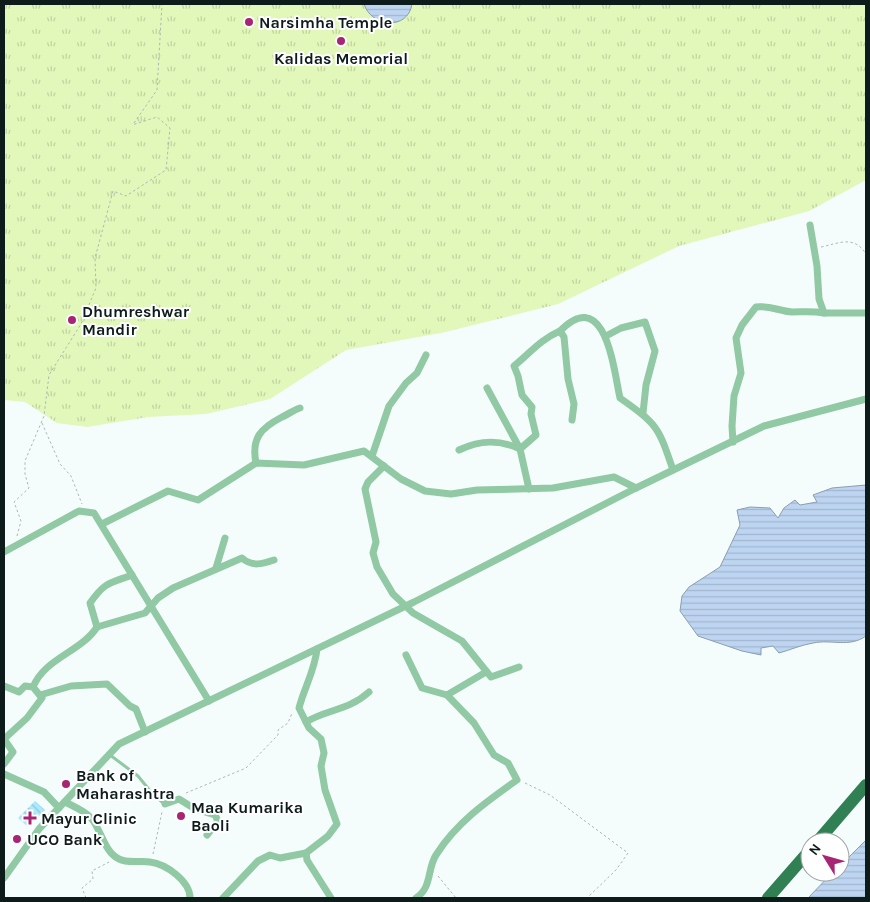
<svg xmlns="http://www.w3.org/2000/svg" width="870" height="902" font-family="Karla,sans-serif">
  <defs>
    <pattern id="grass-tufts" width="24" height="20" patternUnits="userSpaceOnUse" patternTransform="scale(1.25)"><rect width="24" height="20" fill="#e2f7ba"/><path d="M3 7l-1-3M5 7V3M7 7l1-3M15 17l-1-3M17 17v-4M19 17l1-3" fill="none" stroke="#c1d39f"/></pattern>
    <pattern id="water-rules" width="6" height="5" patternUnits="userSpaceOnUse" patternTransform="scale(1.25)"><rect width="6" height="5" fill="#bed5f1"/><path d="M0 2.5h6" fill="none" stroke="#a2b6ce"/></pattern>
    <pattern id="building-back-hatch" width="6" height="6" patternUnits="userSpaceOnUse" patternTransform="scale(1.25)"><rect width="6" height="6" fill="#abe9fe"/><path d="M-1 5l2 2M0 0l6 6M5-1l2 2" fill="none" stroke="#92c7d9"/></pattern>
  </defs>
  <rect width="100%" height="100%" fill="#f5fdfc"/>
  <path fill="url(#grass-tufts)" d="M4,4H866V180L809,211L679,246L558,304L441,333L346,350L270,399L206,414L148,417L87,427L57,423L25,402L4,400Z"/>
  <g fill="url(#water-rules)" stroke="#899eb1">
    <path d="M364,4H412C408,31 371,27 364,4Z"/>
    <path d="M866,485V636C849,648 832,639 813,643C801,645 790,650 779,653L773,646L761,648V655L742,651L698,636L680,611L682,596L689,587L720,567L740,525L737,510L750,507L770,508L778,518L784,508L795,500L800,505L817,502L813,495L832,488Z"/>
    <path d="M866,840V898H808L833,872H840V866Z"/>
  </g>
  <path fill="url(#building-back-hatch)" d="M35,801L45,810L28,827L18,818Z"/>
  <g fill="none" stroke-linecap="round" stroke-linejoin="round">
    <g stroke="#adb7b6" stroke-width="1" stroke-dasharray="2.5 2.5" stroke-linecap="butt">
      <path d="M134,123L157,90L162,4"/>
      <path d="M821,247C840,243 854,235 866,254"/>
      <path d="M42,423L60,464L71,476L82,504"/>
      <path d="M17,536L21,521L14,502L29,488L25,474V461L44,416L49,375L81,324L96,288L95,258L113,191L126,196L166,170L170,128L157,117L132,125"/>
      <path d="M525,783L550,795L628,853L616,870L587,898"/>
      <path d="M186,793L246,768L278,735V730L288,723L292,713"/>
      <path d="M153,854L162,812"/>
      <path d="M438,876L456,898"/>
      <path d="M86,898L82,888L93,879L92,871L109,862"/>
    </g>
    <path stroke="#90c9a4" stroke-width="3" d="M110,755L138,776L151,792L164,804"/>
    <g stroke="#90c9a4" stroke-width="7">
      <path d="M810,225L817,266L819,299L824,313H866"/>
      <path d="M560,331C606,284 614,372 620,398C658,425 658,426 673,470"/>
      <path d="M606,336L621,328L645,322L655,351L646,385L643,413"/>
      <path d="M487,388L520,449L529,489"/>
      <path d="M733,442L732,426L734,396L741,373L736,338L742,325L756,307C769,305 779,311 792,312C803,312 813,311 824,313"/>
      <path d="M459,450C480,440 499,439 520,449L536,435L531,414L532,407L522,395L518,376L514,366C529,354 541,339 560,331L564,337L568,379L574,404L572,420"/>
      <path d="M372,456L389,406L406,383L417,373L426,355"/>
      <path d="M256,463C251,438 261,428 282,417C289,414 293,410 300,408"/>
      <path d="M384,466L368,482L365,489L376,542L373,553L377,567L393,594L413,613L462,641L491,677L519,667"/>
      <path d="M102,524L168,491L198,500L256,463L304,465L364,451L401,479L425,491L451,494L477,490L553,488L614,477L636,488"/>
      <path d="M4,552L79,511L94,513L209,701"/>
      <path d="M216,568L225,538"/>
      <path d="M97,627L145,613L158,598L173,588L242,558C252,567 262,564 274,560"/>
      <path d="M317,649C315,670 304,688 299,708L309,728L321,739L324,753L321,766L325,790L337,824L328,836L306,853L307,860L331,898"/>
      <path d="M406,655L422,688L447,695L486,672"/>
      <path d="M4,686L19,692L25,686L33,687L42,698L27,718L4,739"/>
      <path d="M33,687C45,658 81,652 97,627L90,603C105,582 108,584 132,575"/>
      <path d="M40,695L71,686L107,684L130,706L136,709L145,732"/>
      <path d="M306,722C327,709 348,711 369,692"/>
      <path d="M4,764L13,752L4,739"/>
      <path d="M4,774L44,792L59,808"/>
      <path d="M65,802C73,806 85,811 91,818C101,829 104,852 119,859C129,864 140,860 150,862C166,864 190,881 190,898"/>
      <path d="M165,804L179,799L195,809L215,815L218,821L207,835"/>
      <path d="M4,878L39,829L119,744L414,602L636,488L764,426L866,399"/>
      <path d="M223,898L258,861L270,855L280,858L306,853"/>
      <path d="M416,898C432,888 427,869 436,855C456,823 487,801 517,780L508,763L494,755L474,723L447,695"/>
    </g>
    <g stroke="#308053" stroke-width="12">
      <path d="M817,842L866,785"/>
      <path d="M768,898L810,850"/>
    </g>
  </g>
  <g fill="#a72572" stroke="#fff" stroke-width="2">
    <circle cx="249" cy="22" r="5"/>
    <circle cx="341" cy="41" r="5"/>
    <circle cx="72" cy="320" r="5"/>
    <circle cx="66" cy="784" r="5"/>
    <circle cx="181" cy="816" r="5"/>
    <path d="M27.5 810.5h5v5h5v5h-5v5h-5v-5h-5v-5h5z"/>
    <circle cx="17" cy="839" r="5"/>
  </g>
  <g text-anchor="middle" stroke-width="4" stroke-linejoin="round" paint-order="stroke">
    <g font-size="16" font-weight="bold" fill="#0d1c1b" stroke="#fff" text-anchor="start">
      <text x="259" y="28">Narsimha Temple</text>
      <text x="341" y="64" text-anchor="middle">Kalidas Memorial</text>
      <text x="82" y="317">Dhumreshwar<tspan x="82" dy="18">Mandir</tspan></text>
      <text x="76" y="781">Bank of<tspan x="76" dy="18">Maharashtra</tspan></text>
      <text x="191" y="813">Maa Kumarika<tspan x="191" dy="18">Baoli</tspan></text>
      <text x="41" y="824">Mayur Clinic</text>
      <text x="27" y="845">UCO Bank</text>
    </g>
  </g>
  <rect width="870" height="902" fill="none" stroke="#0d1c1b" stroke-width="10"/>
  <g transform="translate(825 857) rotate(307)"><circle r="24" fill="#ffffff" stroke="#9ea4a4"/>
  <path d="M0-4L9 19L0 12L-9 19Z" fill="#a72572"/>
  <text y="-8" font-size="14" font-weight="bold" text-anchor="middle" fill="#0d1c1b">N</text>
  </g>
</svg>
